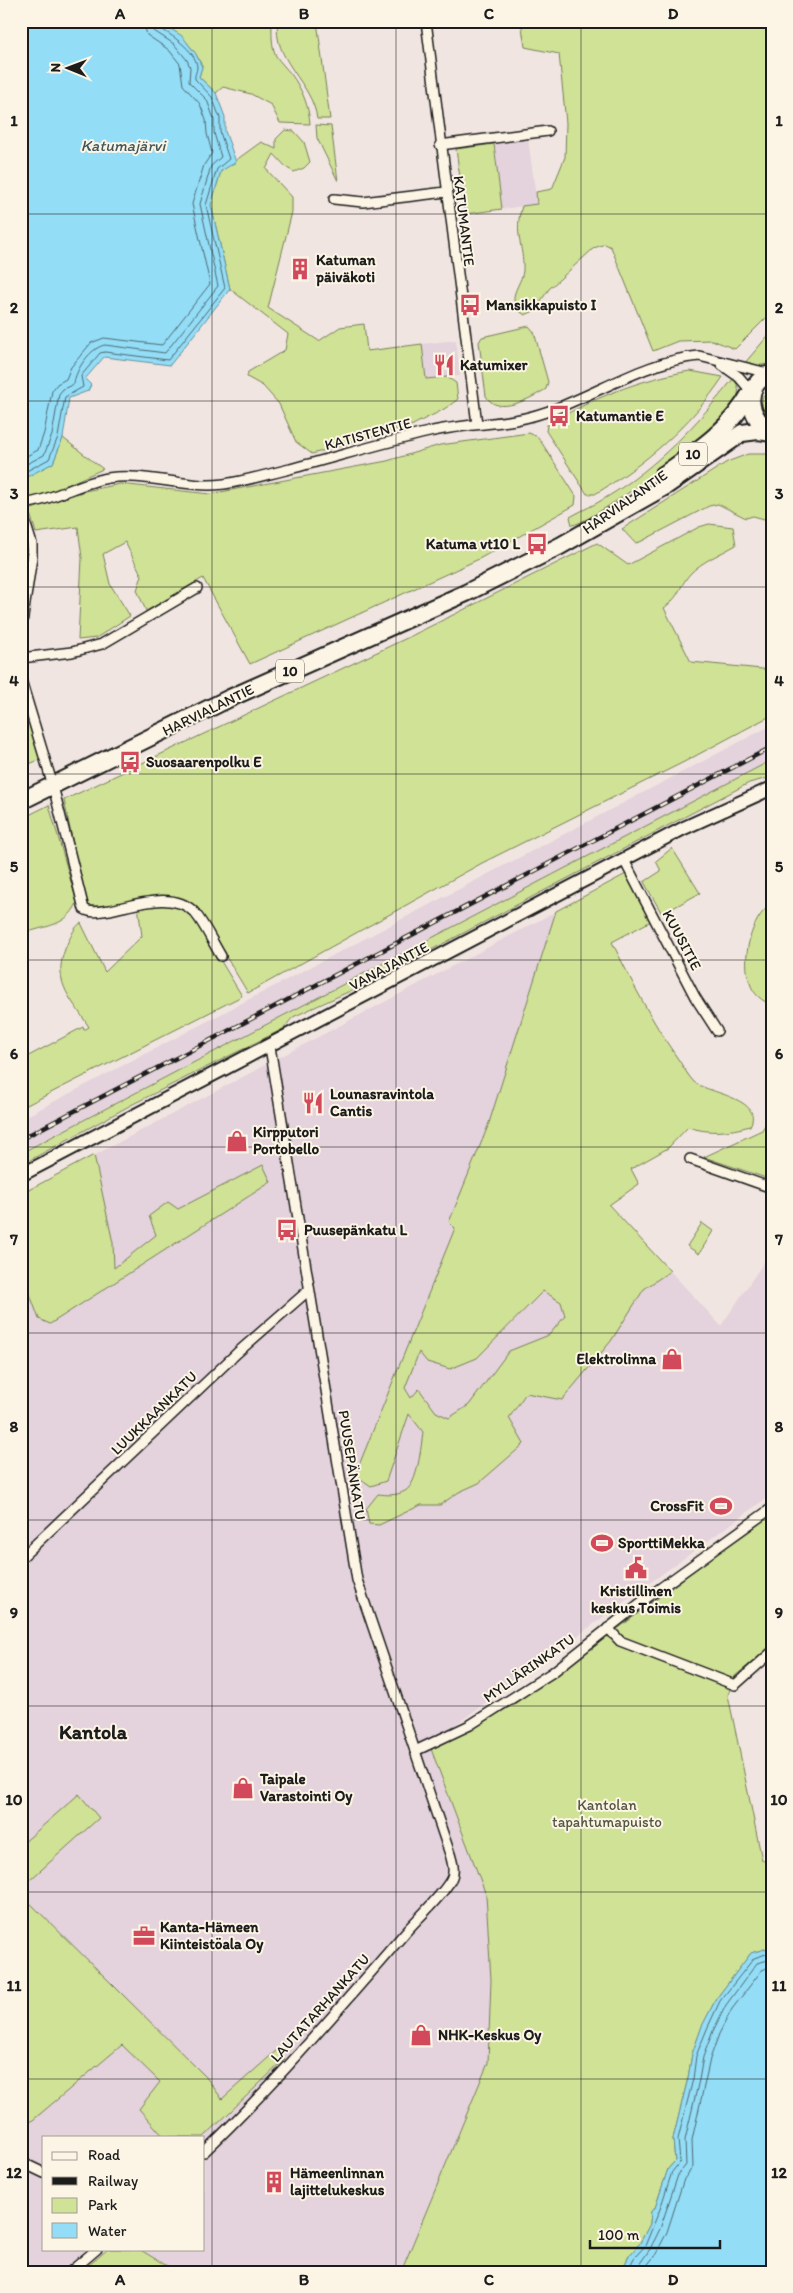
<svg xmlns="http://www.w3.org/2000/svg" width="793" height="2293" font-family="Itim,sans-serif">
  <rect width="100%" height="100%" fill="#f1e5e1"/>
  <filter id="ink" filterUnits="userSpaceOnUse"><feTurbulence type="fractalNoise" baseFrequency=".02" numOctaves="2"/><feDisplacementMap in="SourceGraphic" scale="10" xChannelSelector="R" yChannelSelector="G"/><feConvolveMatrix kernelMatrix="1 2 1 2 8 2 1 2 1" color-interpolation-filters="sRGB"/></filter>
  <g filter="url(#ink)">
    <g fill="#e4d2dc">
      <path d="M528,139L537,204L502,209L494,144Z"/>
      <path d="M456,340L460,376L426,379L422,344Z"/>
      <path d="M772,725V760L21,1152V1119Z"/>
      <path d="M587,895L653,1023L694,1082L699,1115L668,1148L631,1168L639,1184L609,1205L721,1326L772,1250V1494L429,1744L486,1895L491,1980L488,2063L401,2272H177L139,2249H204V2137H44V2249H89L61,2272H21V1194Z"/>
    </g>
    <g fill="#d0e296" stroke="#767f59" fill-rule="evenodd">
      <path d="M158,21H272C272,33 271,45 276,56C280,62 286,68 291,74C302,89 309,106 310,124L280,123L271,105L251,94L223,87L216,93L199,77L202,66C191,43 180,34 158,21Z"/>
      <path d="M278,21H317L330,119H317C313,83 271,59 278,21Z"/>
      <path d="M521,21H772V312L735,349L712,340L678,341L653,351L611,247L605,244L594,248L549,289L534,311L525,315C519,311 514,308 514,300C513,291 522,281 523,271C524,244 513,235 522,206L537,204L536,192L552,189L565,157L566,123L559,54L525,47Z"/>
      <path d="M316,125L331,126L338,181L317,138Z"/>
      <path d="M285,130L294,131L304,142L310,162L304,168L294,172L287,168L274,154L266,169L292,197V212L268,308L319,341L340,327L364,324L367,351L422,344L426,379L447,377L456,383L458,399C443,412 429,416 413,425L312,454L296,442L279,404L263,386L247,377L248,372L285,350L288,334L230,289L211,205L221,171L261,142L276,149V139Z"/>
      <path d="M494,144L502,209L465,214L456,149Z"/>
      <path d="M529,326L534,332L548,382L546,389C532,398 497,417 486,396L479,342L482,337Z"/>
      <path d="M772,331V363L757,366L744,364Z"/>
      <path d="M690,371L723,377C691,425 644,465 595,494H587L546,431L547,425C591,399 639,379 690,371Z"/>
      <path d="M733,379C738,384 740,390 737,397C732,413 712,429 700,440C684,454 587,525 572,525L570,517C582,510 595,505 607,497C657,467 697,424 733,379Z"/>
      <path d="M772,387V420C760,410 757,396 772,387Z"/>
      <path d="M529,433L538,437L576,496L575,505L479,559L250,664L203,578L146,611L137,590L142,576L125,542L103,554L110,584L130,616L96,638L78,640L82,558L78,527L36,533L29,510L85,491L120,484L210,494L387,461L440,445Z"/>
      <path d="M63,438L103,469L39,497L21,498V479L53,463Z"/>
      <path d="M748,454H772V521L753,516L746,518L718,504L709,506L640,542L635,543L622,529L727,462Z"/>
      <path d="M709,524L733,527L736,545C721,554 702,561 690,574C678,588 681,595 664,608L691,662L772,670V715L684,762L482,863L248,993L199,912L189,903L171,898L91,908L86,906L64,800L409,637L597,543L628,565L699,527Z"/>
      <path d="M21,688L42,759L21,767Z"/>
      <path d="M772,760V777L749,783L372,981L293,1017L283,1029L131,1105L21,1165V1153L57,1134Z"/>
      <path d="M49,805L77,903C67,925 50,925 28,932L21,922V819Z"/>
      <path d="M672,848L700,893L662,914L644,882L661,871L656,861Z"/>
      <path d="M626,874L629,876L651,921L612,942C632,982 651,1020 676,1056C682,1064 687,1075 694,1082C706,1093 765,1098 750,1126C729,1132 709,1134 688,1127L668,1148L631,1169L639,1184L609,1205L670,1271L644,1289L611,1341L562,1400L526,1393L509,1418L524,1444L479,1483L459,1492L440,1505H421L379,1525L369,1524L366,1509L378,1494C387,1495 396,1496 405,1491C418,1484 421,1446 423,1432L409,1414L386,1481L371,1486L355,1475L455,1228L449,1222L488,1126L556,911ZM543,1291L561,1302L565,1316L549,1335L509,1351L469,1405L449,1418L436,1412L419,1389L411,1398L405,1388L419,1352L427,1362L450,1369L477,1358Z"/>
      <path d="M154,903L184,907L193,915L242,996L21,1108V1060L83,1027L84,1030L89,1027C69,995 50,981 68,942C72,935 74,927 81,923L105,972L142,936L138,906Z"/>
      <path d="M772,904V1005C762,1001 753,994 750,983C741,961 750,917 772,904Z"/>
      <path d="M772,1113V1180L704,1157L762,1130Z"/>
      <path d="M94,1155L113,1243L114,1268L156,1235L149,1216L168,1202L178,1209L263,1165L271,1182L50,1324L39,1319L21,1270V1194Z"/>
      <path d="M702,1223L713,1231L699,1254L687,1246Z"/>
      <path d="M772,1511V1646L735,1676L728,1695L762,1860L772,1865V1947L751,1953L716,1999L702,2027L692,2054L688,2078L673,2139L675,2161L668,2169L655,2208L651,2212L650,2224L640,2243L629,2256L621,2272H401L488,2063L491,1980L486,1895L431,1749L513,1705L624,1624Z"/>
      <path d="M79,1794L99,1818L21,1888V1845Z"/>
      <path d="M21,1894L206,2077L222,2099L277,2050L285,2059L204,2137H164L139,2109L160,2082L122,2045L21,2130Z"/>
      <path d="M108,2249H139L177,2272H81Z"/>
    </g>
    <g fill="#94ddf6" stroke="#64909f">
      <path d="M21,21H158L182,36L196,54L202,67L199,77L216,93L225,117V131L236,162L221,171L211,205L230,289L170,365L104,357L85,379L91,385L88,391L69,398L63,438L53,463L23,479H21Z"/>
      <path d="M772,1947V2272H621L629,2256L640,2243L650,2224L651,2211L655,2208L668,2169L675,2161L673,2139L688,2078L692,2054L702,2026L716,1999L751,1953Z"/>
    </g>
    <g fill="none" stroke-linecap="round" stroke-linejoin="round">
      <g stroke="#4c6973" stroke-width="1">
        <path d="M21,459L38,450L44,433L52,391L57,384L66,379L71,367L91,343L104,338L162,345L210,284L192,204L204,165L212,153L207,134L206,120L200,104L183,85L180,64L169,50L147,35L143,21"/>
        <path d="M21,467L44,455L52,435L59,394L63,389L74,384C75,370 91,347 105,345L165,353L218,286L200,204L211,166L221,157L214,133V119L207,100L189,82L190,67L187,60L174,44L154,31L150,21"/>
        <path d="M21,474L49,459L58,437L65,397L83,387L81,376L100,353L105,352L168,360L225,288L206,205L217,169L229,159L220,132V118L212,97L195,79C194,75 197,72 197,67C196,50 171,35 158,27L157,21"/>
        <path d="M627,2272L634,2258L645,2246L660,2209L672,2172L680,2162L678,2139L693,2079L696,2056L707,2029L720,2001L754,1958L772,1952"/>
        <path d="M634,2272L650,2249L660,2229L678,2175L686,2165L685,2140L699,2080L703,2057L713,2031L726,2005L757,1963L772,1959"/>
        <path d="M642,2272L656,2254L667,2232L684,2179L693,2167L692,2140L710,2059L719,2034L732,2009L762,1970L772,1966"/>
      </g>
      <g stroke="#1c1c1c" stroke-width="12">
        <g id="street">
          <path d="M426,21L477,424"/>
          <path d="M440,145L548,131"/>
          <path d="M334,199L363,202L446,192"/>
          <path d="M722,365L739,377L751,391"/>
          <path d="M21,504C52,501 78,483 108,478C146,472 185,489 224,484C246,481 268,474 290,469C336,457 382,443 429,432C457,425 486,425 515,420C579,409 634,362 699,356L768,373"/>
          <path d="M21,509L32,544V557L21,630"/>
          <path d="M21,658L72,652L102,644L197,588"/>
          <path d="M21,680L53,786L84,909C92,914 101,911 110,910C136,905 174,890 195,913C205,925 213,943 221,956"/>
          <path d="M624,860L695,997L717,1031"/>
          <path d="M690,1159L772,1188"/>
          <path d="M21,1558L237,1353L309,1290"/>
          <path d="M608,1628L620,1641L735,1685L772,1652"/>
          <path d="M415,1751L470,1725L553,1672L648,1597L772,1508"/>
          <path d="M204,2152C275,2084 339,2009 404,1934C415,1921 447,1891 452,1877C455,1870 452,1861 450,1854L357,1580L270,1047"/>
          <path d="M21,2162L44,2173"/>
          <path d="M70,2272L97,2249"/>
        </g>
      </g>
      <g stroke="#1c1c1c" stroke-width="16">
        <path id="secondary" d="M21,1175L684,828L772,788"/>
      </g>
      <g stroke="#1c1c1c" stroke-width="20">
        <g id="highway">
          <path d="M772,373C741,385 748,418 772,433"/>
          <path d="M663,475C697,451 730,430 751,392"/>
          <path d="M21,801L230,698L466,593L560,546L666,486L742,433L758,431L772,433"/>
        </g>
      </g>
      <use href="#street" stroke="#fcf5e5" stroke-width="9"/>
      <use href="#secondary" stroke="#fcf5e5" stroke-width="12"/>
      <use href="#highway" stroke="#fcf5e5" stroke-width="16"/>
      <g stroke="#1c1c1c" stroke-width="4.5">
        <path id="rail" d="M21,1139L772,747"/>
      </g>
      <use href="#rail" stroke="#fcf5e5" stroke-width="2.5" stroke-dasharray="8" stroke-linecap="butt"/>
    </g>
  </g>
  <path fill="none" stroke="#1c1c1c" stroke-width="1" stroke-opacity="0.55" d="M212,21V2272M396,21V2272M581,21V2272M21,214H772M21,401H772M21,587H772M21,774H772M21,960H772M21,1147H772M21,1333H772M21,1520H772M21,1706H772M21,1892H772M21,2079H772"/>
  <defs>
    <g id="building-bare" transform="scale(1.725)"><path d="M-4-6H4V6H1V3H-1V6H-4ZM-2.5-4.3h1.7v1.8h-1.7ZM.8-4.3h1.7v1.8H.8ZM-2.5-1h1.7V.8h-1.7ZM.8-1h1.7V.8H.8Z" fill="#d1495b" stroke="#fcf5e5" stroke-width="2.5" paint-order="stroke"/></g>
    <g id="bus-bare" transform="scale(1.725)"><path d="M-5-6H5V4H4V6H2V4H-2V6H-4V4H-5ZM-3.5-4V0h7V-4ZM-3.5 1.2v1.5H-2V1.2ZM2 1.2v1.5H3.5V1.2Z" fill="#d1495b" stroke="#fcf5e5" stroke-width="2.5" paint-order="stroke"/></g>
    <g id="restaurant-bare" transform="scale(1.725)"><path d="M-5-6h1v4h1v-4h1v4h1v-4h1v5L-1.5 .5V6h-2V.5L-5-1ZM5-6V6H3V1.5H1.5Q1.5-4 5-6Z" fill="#d1495b" stroke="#fcf5e5" stroke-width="2.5" paint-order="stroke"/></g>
    <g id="shop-bare" transform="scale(1.725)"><path d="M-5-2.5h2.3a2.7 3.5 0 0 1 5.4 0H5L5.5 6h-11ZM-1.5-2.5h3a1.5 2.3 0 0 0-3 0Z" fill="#d1495b" stroke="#fcf5e5" stroke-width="2.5" paint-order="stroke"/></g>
    <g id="stadium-bare" transform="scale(1.725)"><path d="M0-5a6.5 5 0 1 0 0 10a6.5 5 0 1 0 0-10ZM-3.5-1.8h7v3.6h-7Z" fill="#d1495b" stroke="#fcf5e5" stroke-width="2.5" paint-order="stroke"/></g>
    <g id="civic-bare" transform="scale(1.725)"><path d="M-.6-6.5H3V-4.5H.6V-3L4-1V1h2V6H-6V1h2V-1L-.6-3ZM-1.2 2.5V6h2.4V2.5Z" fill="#d1495b" stroke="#fcf5e5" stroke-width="2.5" paint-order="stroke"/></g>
    <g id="office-bare" transform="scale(1.725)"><path d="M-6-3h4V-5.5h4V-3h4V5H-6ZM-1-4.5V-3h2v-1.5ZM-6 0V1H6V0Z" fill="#d1495b" stroke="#fcf5e5" stroke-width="2.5" paint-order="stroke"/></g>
  </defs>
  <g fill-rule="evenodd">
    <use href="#building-bare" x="300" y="269"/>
    <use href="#bus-bare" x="470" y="305"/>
    <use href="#restaurant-bare" x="444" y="365"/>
    <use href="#bus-bare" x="559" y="416"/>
    <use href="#bus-bare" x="537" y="544"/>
    <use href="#bus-bare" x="130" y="762"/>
    <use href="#restaurant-bare" x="313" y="1103"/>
    <use href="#shop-bare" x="237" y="1141"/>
    <use href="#bus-bare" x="287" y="1230"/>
    <use href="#shop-bare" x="672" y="1359"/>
    <use href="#stadium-bare" x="721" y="1506"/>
    <use href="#stadium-bare" x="602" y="1543"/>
    <use href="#civic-bare" x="636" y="1568"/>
    <use href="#shop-bare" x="243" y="1788"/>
    <use href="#office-bare" x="144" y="1936"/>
    <use href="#shop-bare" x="421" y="2035"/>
    <use href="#building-bare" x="274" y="2182"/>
  </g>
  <g text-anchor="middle" stroke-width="4" stroke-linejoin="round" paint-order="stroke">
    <g fill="#fcf5e5" stroke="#5f5d58" stroke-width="1">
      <rect x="679" y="442.5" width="28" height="23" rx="4"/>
      <rect x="276" y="659.5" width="28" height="23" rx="4"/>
    </g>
    <g font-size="14" font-weight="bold" fill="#1c1c1c">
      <text x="693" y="459">10</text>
      <text x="290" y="676">10</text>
    </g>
    <g font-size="15" fill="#1c1c1c" stroke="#fcf5e5">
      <text transform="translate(464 221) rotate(83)" y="5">KATUMANTIE</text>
      <text transform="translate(368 434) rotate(-15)" y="5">KATISTENTIE</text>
      <text transform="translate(625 502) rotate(-35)" y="5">HARVIALANTIE</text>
      <text transform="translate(208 710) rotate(-26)" y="5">HARVIALANTIE</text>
      <text transform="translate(682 940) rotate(62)" y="5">KUUSITIE</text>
      <text transform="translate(389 966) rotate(-28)" y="5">VANAJANTIE</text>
      <text transform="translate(154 1413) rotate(-44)" y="5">LUUKKAANKATU</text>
      <text transform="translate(352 1465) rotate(81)" y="5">PUUSEPÄNKATU</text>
      <text transform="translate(529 1668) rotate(-35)" y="5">MYLLÄRINKATU</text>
      <text transform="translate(320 2008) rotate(-48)" y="5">LAUTATARHANKATU</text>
    </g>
    <g font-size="15" font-weight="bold" fill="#1c1c1c" stroke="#fcf5e5" text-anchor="start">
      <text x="316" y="265">Katuman<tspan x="316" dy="17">päiväkoti</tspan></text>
      <text x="486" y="310">Mansikkapuisto I</text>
      <text x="460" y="370">Katumixer</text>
      <text x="576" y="421">Katumantie E</text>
      <text x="520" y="549" text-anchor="end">Katuma vt10 L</text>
      <text x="146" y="767">Suosaarenpolku E</text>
      <text x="330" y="1099">Lounasravintola<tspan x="330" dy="17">Cantis</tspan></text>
      <text x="253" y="1137">Kirpputori<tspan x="253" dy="17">Portobello</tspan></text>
      <text x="304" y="1235">Puusepänkatu L</text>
      <text x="656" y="1364" text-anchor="end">Elektrolinna</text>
      <text x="704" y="1511" text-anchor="end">CrossFit</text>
      <text x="618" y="1548">SporttiMekka</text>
      <text x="636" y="1596" text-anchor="middle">Kristillinen<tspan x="636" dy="17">keskus Toimis</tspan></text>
      <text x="260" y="1784">Taipale<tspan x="260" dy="17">Varastointi Oy</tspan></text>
      <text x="160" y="1932">Kanta-Hämeen<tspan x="160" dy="17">Kiinteistöala Oy</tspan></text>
      <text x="438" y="2040">NHK-Keskus Oy</text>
      <text x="290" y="2178">Hämeenlinnan<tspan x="290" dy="17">lajittelukeskus</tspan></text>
    </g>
    <g font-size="15" fill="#525741" stroke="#fcf5e5">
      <text x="607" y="1810">Kantolan<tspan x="607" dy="17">tapahtumapuisto</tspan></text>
    </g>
    <g font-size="16" font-style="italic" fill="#40565d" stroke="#fcf5e5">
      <text x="123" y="151">Katumajärvi</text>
    </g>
    <g font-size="20" font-weight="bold" fill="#1c1c1c" stroke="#fcf5e5">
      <text x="93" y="1739">Kantola</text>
    </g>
  </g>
  <rect width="793" height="2293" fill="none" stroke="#fcf5e5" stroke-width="55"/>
  <rect x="42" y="2136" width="162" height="115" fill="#fcf5e5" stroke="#a29e95"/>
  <rect x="52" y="2152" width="25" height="8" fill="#fcf5e5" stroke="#a29e95"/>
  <text x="88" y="2160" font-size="15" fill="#1c1c1c">Road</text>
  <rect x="52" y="2177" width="25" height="8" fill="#1c1c1c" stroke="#a29e95"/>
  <text x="88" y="2186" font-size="15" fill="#1c1c1c">Railway</text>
  <rect x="52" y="2198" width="25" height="15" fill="#d0e296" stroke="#a29e95"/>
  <text x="88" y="2210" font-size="15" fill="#1c1c1c">Park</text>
  <rect x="52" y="2223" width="25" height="15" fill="#94ddf6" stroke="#a29e95"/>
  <text x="88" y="2236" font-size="15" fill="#1c1c1c">Water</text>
  <g transform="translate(68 68) rotate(271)" stroke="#fcf5e5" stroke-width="4" paint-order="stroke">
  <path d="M0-4L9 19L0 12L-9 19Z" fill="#1c1c1c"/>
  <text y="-8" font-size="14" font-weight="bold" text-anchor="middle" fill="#1c1c1c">N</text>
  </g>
  <path d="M590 2240v8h130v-8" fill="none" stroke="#1c1c1c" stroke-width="2.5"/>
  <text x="598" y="2240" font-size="15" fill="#1c1c1c" stroke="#fcf5e5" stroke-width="4" paint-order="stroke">100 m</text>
  <rect x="28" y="28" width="738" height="2238" fill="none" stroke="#1c1c1c" stroke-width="2"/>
  <g font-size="16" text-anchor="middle" font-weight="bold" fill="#1c1c1c">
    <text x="120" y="19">A</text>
    <text x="304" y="19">B</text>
    <text x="489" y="19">C</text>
    <text x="673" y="19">D</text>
    <text x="14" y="126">1</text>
    <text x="779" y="126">1</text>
    <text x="14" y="313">2</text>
    <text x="779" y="313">2</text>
    <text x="14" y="499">3</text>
    <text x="779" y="499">3</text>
    <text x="14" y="686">4</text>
    <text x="779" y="686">4</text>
    <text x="14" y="872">5</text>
    <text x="779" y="872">5</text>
    <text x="14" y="1059">6</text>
    <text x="779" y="1059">6</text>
    <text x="14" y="1245">7</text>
    <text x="779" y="1245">7</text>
    <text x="14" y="1432">8</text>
    <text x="779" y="1432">8</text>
    <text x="14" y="1618">9</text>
    <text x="779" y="1618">9</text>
    <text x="14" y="1805">10</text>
    <text x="779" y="1805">10</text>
    <text x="14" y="1991">11</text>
    <text x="779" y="1991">11</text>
    <text x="14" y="2178">12</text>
    <text x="779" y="2178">12</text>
    <text x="120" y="2285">A</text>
    <text x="304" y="2285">B</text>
    <text x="489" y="2285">C</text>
    <text x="673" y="2285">D</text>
  </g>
</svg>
